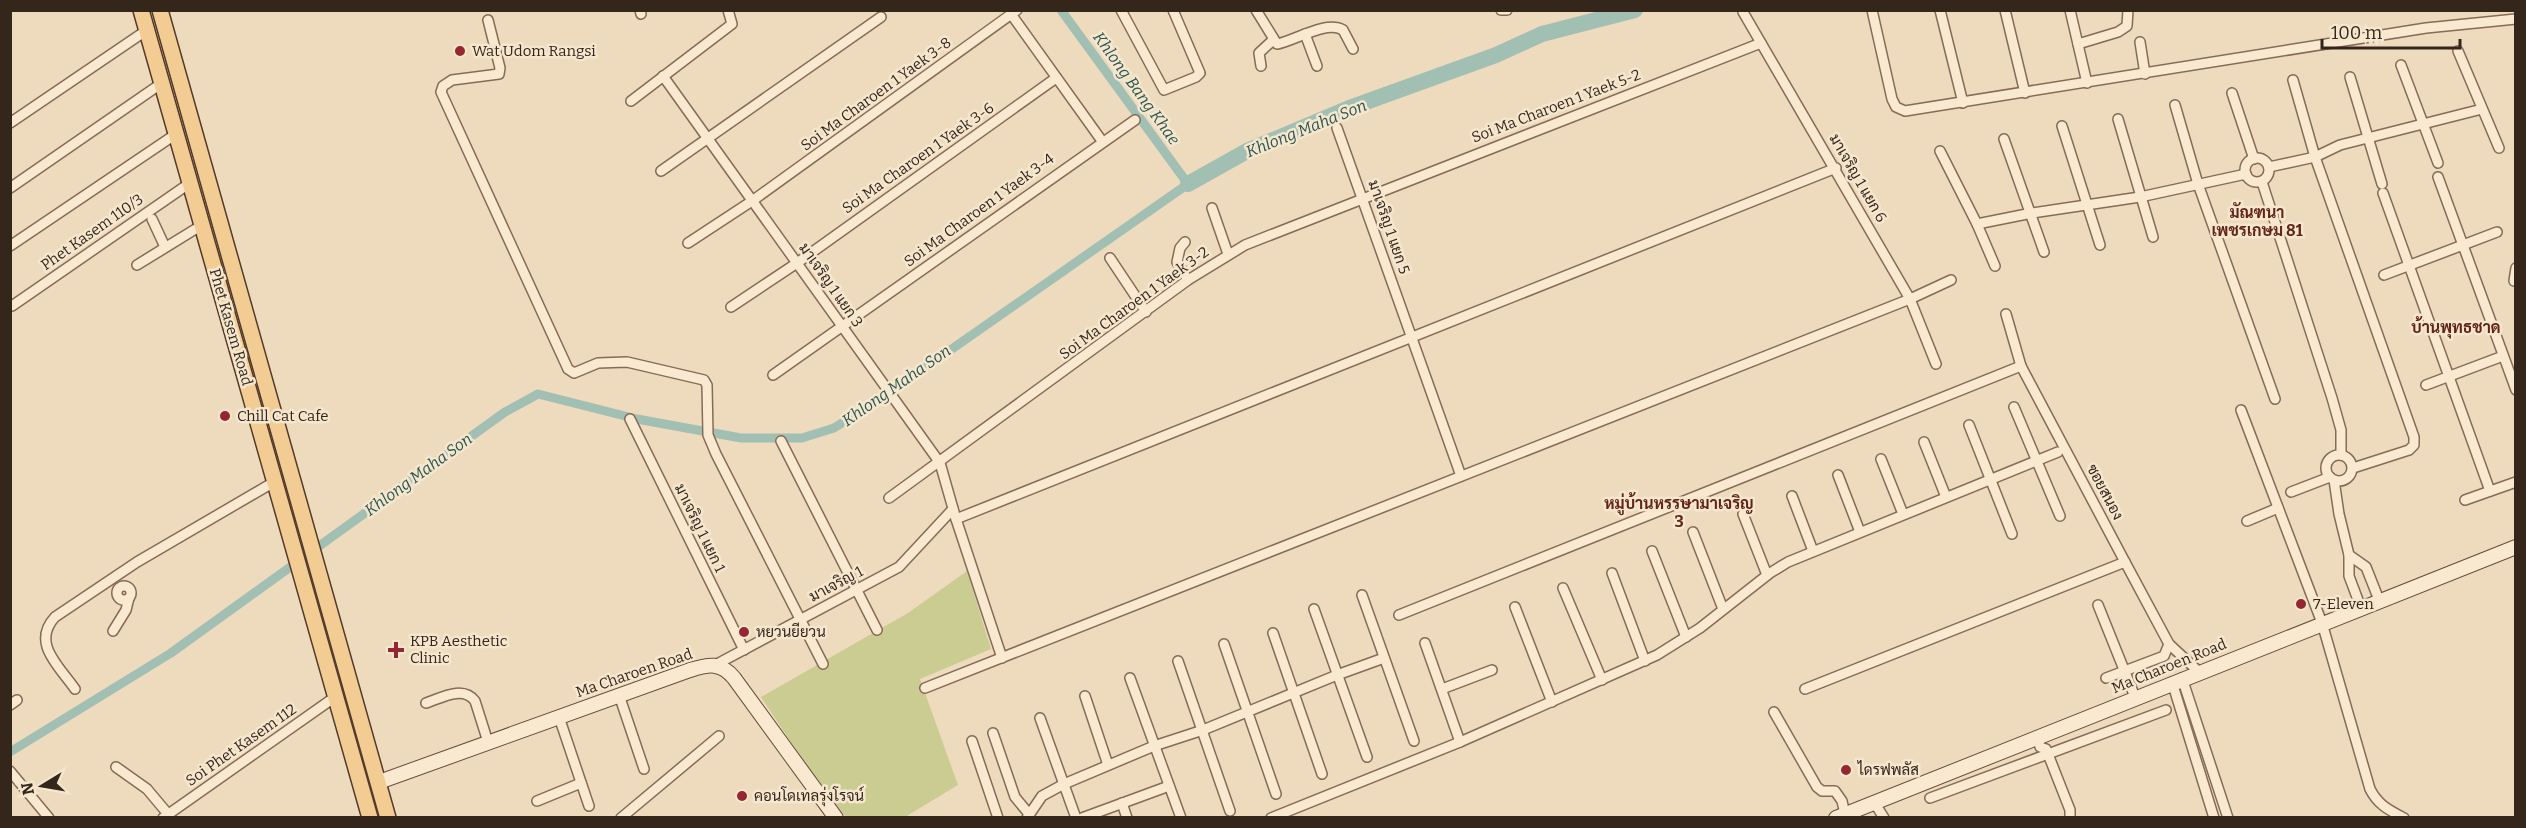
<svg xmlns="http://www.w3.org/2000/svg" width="2526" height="828" font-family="Bitter,Sarabun,serif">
  <rect width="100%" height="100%" fill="#eedbbe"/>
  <path fill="#cacc92" d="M967,571L991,649L920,679L958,785L905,817H846L814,777L761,697L908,613Z"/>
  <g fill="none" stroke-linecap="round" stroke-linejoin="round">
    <path stroke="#a2bfb4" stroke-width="9" d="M10,752L171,653L505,412L538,394L637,419L741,438H802L834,428L886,395L1188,184L1061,10"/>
    <path stroke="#a2bfb4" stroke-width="16" d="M1188,184L1247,151L1352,107L1496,55L1542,34L1635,10"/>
    <g stroke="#866b57" stroke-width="12">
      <g id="minor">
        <path d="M640,10L641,14"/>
        <path d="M1121,10L1164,90L1196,77L1200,73L1173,10"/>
        <path d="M1256,10L1277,44C1294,41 1326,20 1343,30L1353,49"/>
        <path d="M1501,10H1507"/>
        <path d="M1872,10L1892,99L1896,107L1905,111L2426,28L2516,19"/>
        <path d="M1940,10L1963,103"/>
        <path d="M2005,10L2025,93"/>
        <path d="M2070,10L2087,83"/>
        <path d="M1743,12L1910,299L1936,364"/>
        <path d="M1011,14L1102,141"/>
        <path d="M488,20L500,68L499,74L452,80L443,86L441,92L568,369L574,373L598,363L627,362L704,380L707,385L708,435L716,454L823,664"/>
        <path d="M1305,34L1317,66"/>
        <path d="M2140,42L2145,74"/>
        <path d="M2078,44L2118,32L2127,26L2128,10"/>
        <path d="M2458,51L2499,148"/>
        <path d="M2401,65L2438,163"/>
        <path d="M1261,66L1259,53L1273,40"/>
        <path d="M663,76L940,463L956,519L1002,658"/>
        <path d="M2350,77L2382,184"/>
        <path d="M2293,80L2315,157L2414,437V445L2409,450L2353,468"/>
        <path d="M2232,93L2254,159"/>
        <path d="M631,101L732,24L728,10"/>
        <path d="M2175,105L2198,184L2275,399"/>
        <path d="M2118,119L2153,237"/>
        <path d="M10,123L147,30"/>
        <path d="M2062,126L2100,245"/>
        <path d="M1337,128L1461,476"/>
        <path d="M2004,139L2044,252"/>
        <path d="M1940,151L1977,224L1995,266"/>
        <circle cx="2257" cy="170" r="12"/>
        <path d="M2269,167L2315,157L2340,145L2482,109"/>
        <path d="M661,171L881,17"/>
        <path d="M2438,177L2516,390"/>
        <path d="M2262,182L2332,398L2341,430V455"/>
        <path d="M10,188L162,83"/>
        <path d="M2383,193L2490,491"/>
        <path d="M1212,208L1228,254"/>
        <path d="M152,219L165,247"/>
        <path d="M1977,224L2032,213L2140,197L2246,174"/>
        <path d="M1185,242L1180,248L1177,262L1188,280"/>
        <path d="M688,243L752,201L1017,10"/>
        <path d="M10,246L176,134"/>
        <path d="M1110,258L1146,312"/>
        <path d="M137,265L202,225"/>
        <path d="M2384,275L2497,232"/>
        <path d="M2514,281L2516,268"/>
        <path d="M12,306L190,183"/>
        <path d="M731,307L797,263L1056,78"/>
        <path d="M2006,314L2021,366L2125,562L2169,644L2198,671"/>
        <path d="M773,375L1135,120"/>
        <path d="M2426,385L2503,356"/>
        <path d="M2014,407L2060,516"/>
        <path d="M2241,410L2322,623L2370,789C2378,805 2389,810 2404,818"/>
        <path d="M630,419L744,650"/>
        <path d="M1969,425L2012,534"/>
        <path d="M781,441L877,630"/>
        <path d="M1924,442L1946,497"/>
        <circle cx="2339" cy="468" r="13"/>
        <path d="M1881,459L1903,514"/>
        <path d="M1838,475L1860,532"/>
        <path d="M2334,480L2339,514L2349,555V576L2361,608"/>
        <path d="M2291,492L2330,477"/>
        <path d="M1792,496L1813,551"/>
        <path d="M889,498L1188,280L1245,245L1761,43"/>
        <path d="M2465,500L2516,482"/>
        <path d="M1743,514L1767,575"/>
        <path d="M956,519L1836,168"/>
        <path d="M2247,521L2278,508"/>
        <path d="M1693,532L1723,609"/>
        <path d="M1652,551L1686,637"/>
        <path d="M2349,555L2366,567L2379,600"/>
        <path d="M1612,573L1645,661"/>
        <circle cx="124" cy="593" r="7"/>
        <path d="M1563,588L1602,680"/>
        <path d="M1362,595L1414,741"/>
        <path d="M2098,605L2135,697"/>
        <path d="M1515,607L1552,702"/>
        <path d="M1314,609L1367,757"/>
        <path d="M1399,615L2021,366"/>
        <path d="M113,631L126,610L129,598"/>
        <path d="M1273,633L1322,774"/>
        <path d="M1425,643L1460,742"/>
        <path d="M1224,644L1276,794"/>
        <path d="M1178,661L1230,811"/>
        <path d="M717,664L899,567L953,509"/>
        <path d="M1130,678L1181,818"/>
        <path d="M2106,678L2164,656L2169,644"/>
        <path d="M2182,678L2228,818"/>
        <path d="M2172,682L2214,818"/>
        <path d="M925,688L1910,299L1951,280"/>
        <path d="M75,689C59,666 31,643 55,617L137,562L274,482"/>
        <path d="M1442,689L1492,670"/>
        <path d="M1805,689L2125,562"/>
        <path d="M619,695L644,769"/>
        <path d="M1085,696L1108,765"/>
        <path d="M426,703C441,698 463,685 475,701L488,742"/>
        <path d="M10,705L17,700"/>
        <path d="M1774,712L1817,787L1822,791H1835L1842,801L1845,814"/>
        <path d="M559,717L589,806"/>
        <path d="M1040,718L1076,818"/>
        <path d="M993,733L1015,797L1029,814"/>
        <path d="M2038,738L2040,747L2046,749L2070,810V818"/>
        <path d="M972,741L998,818"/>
        <path d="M116,767L147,789L168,814"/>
        <path d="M10,771L49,818"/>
        <path d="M1930,798L2166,710"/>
        <path d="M537,801L581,783"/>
        <path d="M1874,802L1884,818"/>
        <path d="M1122,803L1127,818"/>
        <path d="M163,818L335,697"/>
        <path d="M621,818L719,736"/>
        <path d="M1027,818L1042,796L1064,784L1154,746L1203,730L1337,675L1384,658"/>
        <path d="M1082,818L1169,786"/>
        <path d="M1271,818L1460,742L1657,655L1700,628L1770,573L1788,562L2058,452"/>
      </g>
    </g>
    <g stroke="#684d3a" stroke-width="16">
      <g id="secondary">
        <path d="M379,782L690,670C709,664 721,662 734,678L836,818"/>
        <path d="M1836,818C2062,728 2288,636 2516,547"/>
      </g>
    </g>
    <g stroke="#533a2b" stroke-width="18">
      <g id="primary">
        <path d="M141,10L370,818"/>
        <path d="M160,10L388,818"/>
      </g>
    </g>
    <use href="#minor" stroke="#f9e9d1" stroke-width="9"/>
    <use href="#secondary" stroke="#f9e9d1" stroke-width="14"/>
    <use href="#primary" stroke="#f3cc94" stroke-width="15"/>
  </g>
  <g fill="#952632" stroke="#f5e6ce" stroke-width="2">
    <circle cx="460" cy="51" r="6"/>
    <circle cx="225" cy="416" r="6"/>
    <circle cx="2301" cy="604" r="6"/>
    <circle cx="744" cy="632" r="6"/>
    <path d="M393 641h6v6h6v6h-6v6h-6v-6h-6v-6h6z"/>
    <circle cx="1846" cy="770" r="6"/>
    <circle cx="742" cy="796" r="6"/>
  </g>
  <g text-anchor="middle" stroke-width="5" stroke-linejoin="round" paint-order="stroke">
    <g font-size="15" fill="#35261c" stroke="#f5e6ce" text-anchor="start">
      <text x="472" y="56">Wat Udom Rangsi</text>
      <text x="237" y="421">Chill Cat Cafe</text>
      <text x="2313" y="609">7-Eleven</text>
      <text x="756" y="637">หยวนยียวน</text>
      <text x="410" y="646">KPB Aesthetic<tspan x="410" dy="17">Clinic</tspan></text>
      <text x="1858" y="775">ไดรฟพลัส</text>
      <text x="754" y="801">คอนโดเทลรุ่งโรจน์</text>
    </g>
    <g font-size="15" fill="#35261c" stroke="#f5e6ce">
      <text transform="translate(876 94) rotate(-36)" y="5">Soi Ma Charoen 1 Yaek 3-8</text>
      <text transform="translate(1556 106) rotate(-21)" y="5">Soi Ma Charoen 1 Yaek 5-2</text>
      <text transform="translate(918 158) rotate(-35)" y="5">Soi Ma Charoen 1 Yaek 3-6</text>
      <text transform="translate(1858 178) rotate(60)" y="5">มาเจริญ 1 แยก 6</text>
      <text transform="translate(979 210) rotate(-36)" y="5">Soi Ma Charoen 1 Yaek 3-4</text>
      <text transform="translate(1389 227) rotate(71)" y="5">มาเจริญ 1 แยก 5</text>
      <text transform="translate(92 232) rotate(-35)" y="5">Phet Kasem 110/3</text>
      <text transform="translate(831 285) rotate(55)" y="5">มาเจริญ 1 แยก 3</text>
      <text transform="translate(1134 303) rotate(-36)" y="5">Soi Ma Charoen 1 Yaek 3-2</text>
      <text transform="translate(231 327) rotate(74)" y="5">Phet Kasem Road</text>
      <text transform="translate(2105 492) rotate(62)" y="5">ซอยสนอง</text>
      <text transform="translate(700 528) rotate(64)" y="5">มาเจริญ 1 แยก 1</text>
      <text transform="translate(836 584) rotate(-28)" y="5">มาเจริญ 1</text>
      <text transform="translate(2169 666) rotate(-22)" y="5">Ma Charoen Road</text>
      <text transform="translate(634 673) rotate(-19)" y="5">Ma Charoen Road</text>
      <text transform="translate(241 745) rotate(-35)" y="5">Soi Phet Kasem 112</text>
    </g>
    <g font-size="16" font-style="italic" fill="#2b554f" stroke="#f5e6ce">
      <text transform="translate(1137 88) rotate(54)" y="6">Khlong Bang Khae</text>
      <text transform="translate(1306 128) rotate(-22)" y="6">Khlong Maha Son</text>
      <text transform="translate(896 385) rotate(-35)" y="6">Khlong Maha Son</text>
      <text transform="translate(418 474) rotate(-36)" y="6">Khlong Maha Son</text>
    </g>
    <g font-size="16" font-weight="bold" fill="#62231b" stroke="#f5e6ce">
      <text x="2257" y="218">มัณฑนา<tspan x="2257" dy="18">เพชรเกษม 81</tspan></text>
      <text x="2456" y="333">บ้านพุทธชาด</text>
      <text x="1679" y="509">หมู่บ้านหรรษามาเจริญ<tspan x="1679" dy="18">3</tspan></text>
    </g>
  </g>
  <rect width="2526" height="828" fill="none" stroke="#35261c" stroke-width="24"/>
  <g transform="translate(42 786) rotate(259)" stroke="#f5e6ce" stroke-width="4.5" paint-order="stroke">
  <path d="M0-4.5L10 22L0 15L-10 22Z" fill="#35261c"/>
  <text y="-9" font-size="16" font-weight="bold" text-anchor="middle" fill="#35261c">N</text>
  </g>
  <path d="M2322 39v9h138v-9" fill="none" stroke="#35261c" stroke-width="3"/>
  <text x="2331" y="39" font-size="18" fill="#35261c" stroke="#f5e6ce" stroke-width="4.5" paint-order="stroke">100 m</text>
</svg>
